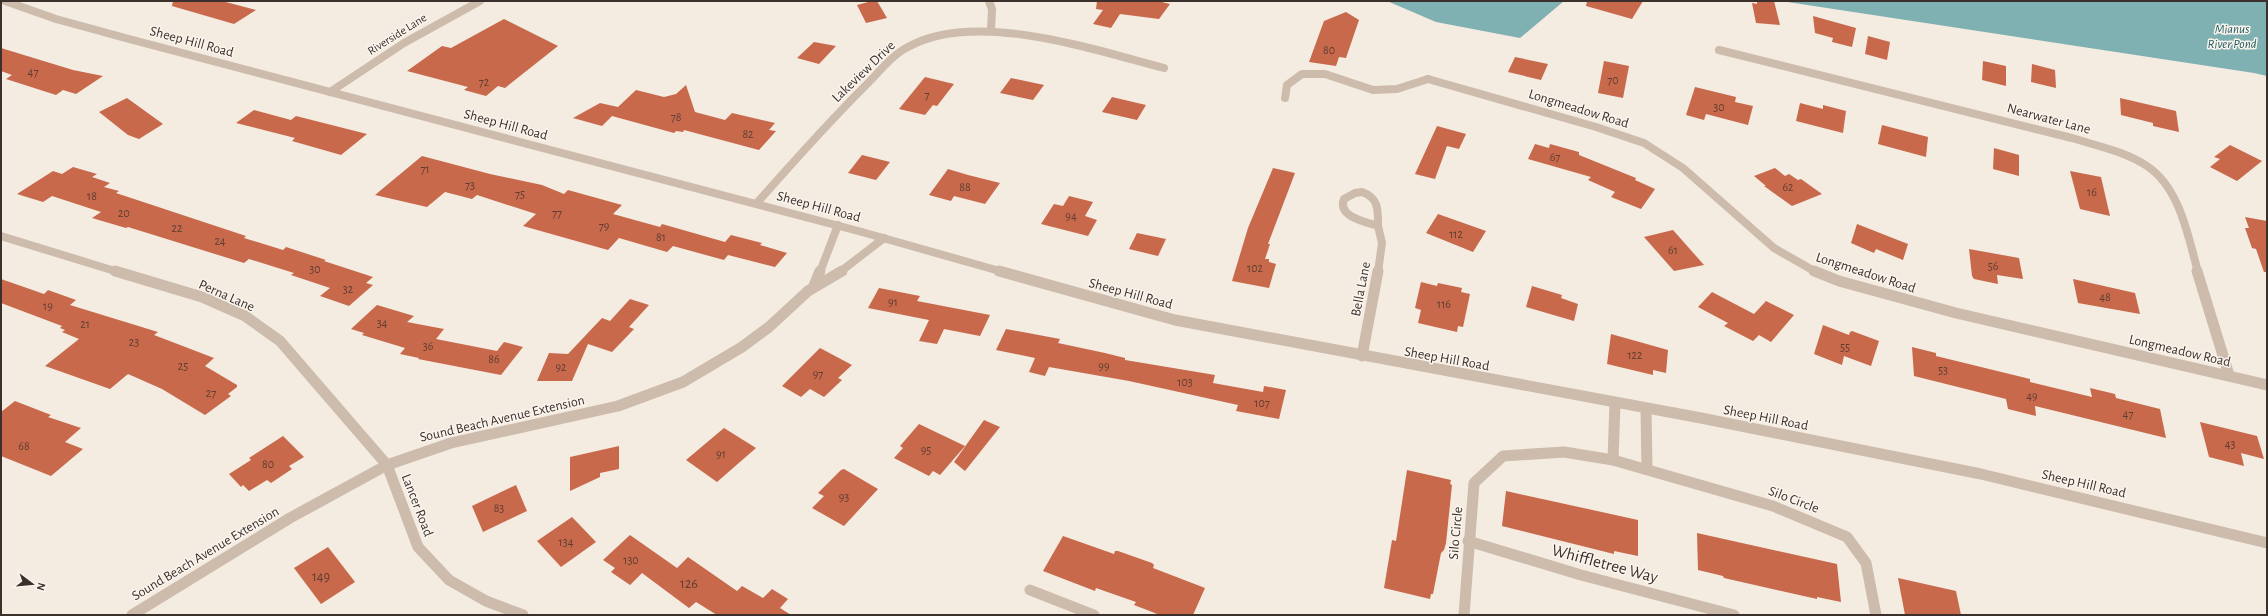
<svg xmlns="http://www.w3.org/2000/svg" width="2268" height="616" font-family="'Alegreya Sans',sans-serif">
  <rect width="100%" height="100%" fill="#f4ebe1"/>
  <g fill="#7fb0b2">
    <path d="M1387,1H1564L1520,38L1436,22Z"/>
    <path d="M1781,1H2267V76L2254,73Z"/>
  </g>
  <g fill="#c8694b">
    <path d="M173,1H222L256,10L234,24L172,6Z"/>
    <path d="M872,1H877L887,18L866,23L857,5Z"/>
    <path d="M1097,1H1158L1170,4L1159,19L1120,14L1111,28L1093,24L1103,10L1096,9Z"/>
    <path d="M1587,1H1643L1632,19L1586,6Z"/>
    <path d="M1757,1H1774L1780,25L1756,23L1752,3L1757,4Z"/>
    <path d="M1346,12L1359,20L1346,58L1339,57L1336,66L1309,62L1324,21Z"/>
    <path d="M1813,16L1856,28L1852,47L1832,42L1833,38L1815,33Z"/>
    <path d="M504,19L558,46L505,88L498,86L486,96L464,90L468,87L407,71L442,46L451,48Z"/>
    <path d="M1868,36L1890,42L1887,60L1865,54Z"/>
    <path d="M814,42L836,46L819,64L797,58Z"/>
    <path d="M1,48L73,70L103,76L76,94L63,90L56,95L6,79L12,75L1,71Z"/>
    <path d="M1515,57L1548,64L1541,80L1508,72Z"/>
    <path d="M1604,61L1629,66L1623,98L1598,93Z"/>
    <path d="M1983,61L2006,66V86L1982,80Z"/>
    <path d="M2032,64L2055,70L2056,88L2031,82Z"/>
    <path d="M925,77L954,84L937,106L933,105L925,115L899,109Z"/>
    <path d="M1011,78L1044,85L1033,100L1000,93Z"/>
    <path d="M686,85L695,112L725,120L732,113L775,123L769,130L776,131L759,150L684,130L683,132L676,131L674,133L612,116L602,126L573,118L600,103L618,107L636,90L664,97L676,94Z"/>
    <path d="M1695,87L1736,97L1735,102L1753,106L1748,125L1706,114L1704,120L1686,115Z"/>
    <path d="M1112,97L1146,105L1137,120L1102,112Z"/>
    <path d="M127,98L163,124L139,139L128,135L99,112Z"/>
    <path d="M2120,98L2176,111L2179,132L2153,126V123L2121,115Z"/>
    <path d="M1800,103L1823,109V105L1846,111L1843,133L1796,121Z"/>
    <path d="M254,110L291,120L296,116L367,134L341,155L292,141L295,138L236,123Z"/>
    <path d="M1882,125L1928,137L1926,157L1878,144Z"/>
    <path d="M1437,126L1466,134L1459,149L1447,146L1435,179L1415,174Z"/>
    <path d="M1535,144L1549,148L1550,144L1579,152V155L1636,178L1635,180L1655,189L1641,209L1611,197L1615,192L1588,180L1591,177L1528,159Z"/>
    <path d="M2230,145L2262,161L2237,181L2210,167L2220,159L2214,157Z"/>
    <path d="M1994,148L2019,155V176L1993,169Z"/>
    <path d="M862,155L890,162L876,180L848,173Z"/>
    <path d="M422,156L490,174L542,185L564,194L568,190L622,205L613,214L660,227L662,224L725,242L731,235L762,243L760,245L787,253L775,267L728,255L724,260L673,246L667,252L619,238L608,250L523,226L536,214L477,195L472,199L445,192L427,207L375,195Z"/>
    <path d="M73,167L97,174L92,177L110,183L104,187L119,191L116,193L246,236L244,238L283,250L286,247L326,260L324,261L373,277L366,283L373,285L349,306L320,296L330,288L291,275L294,273L249,259L244,263L128,227L126,228L92,218L101,212L52,196L43,202L17,194L53,171L62,174Z"/>
    <path d="M1273,168L1295,173L1268,244H1270L1265,259H1269V262L1276,264L1269,288L1232,281L1248,228Z"/>
    <path d="M1775,168L1785,176L1789,174L1798,180L1801,179L1822,194L1792,206L1764,186H1766L1754,176Z"/>
    <path d="M948,169L968,175L1000,183L985,204L954,196L951,201L929,195Z"/>
    <path d="M2070,171L2101,177L2110,216L2080,209Z"/>
    <path d="M1069,196L1093,202L1085,216L1097,220L1088,236L1041,224L1054,204L1063,206Z"/>
    <path d="M1438,214L1486,231L1473,252L1426,233Z"/>
    <path d="M2245,217L2267,221V272H2264L2256,249L2252,248L2245,228H2249Z"/>
    <path d="M1857,224L1908,244L1903,260L1876,249L1874,253L1851,243Z"/>
    <path d="M1673,230L1704,265L1674,271L1644,237Z"/>
    <path d="M1137,233L1166,239L1158,256L1129,249Z"/>
    <path d="M1969,249L2019,258L2023,279L1997,275L1998,284L1974,279L1972,276Z"/>
    <path d="M1,279L44,294L48,290L76,300L70,305L158,332L154,335L214,358L205,366L237,385V387L228,394L231,396L205,415L162,389L128,374L110,389L45,366L79,339L62,332L65,330L60,328L62,326L1,303Z"/>
    <path d="M2073,279L2135,293L2140,314L2078,303Z"/>
    <path d="M1421,282L1437,286L1438,283L1462,288L1461,292L1470,294L1463,327L1458,326L1457,332L1418,323L1421,310L1415,308Z"/>
    <path d="M1532,286L1562,295L1561,298L1578,304L1574,321L1526,307Z"/>
    <path d="M879,288L920,296L917,301L990,315L980,336L944,329L937,344L919,341L929,320L868,308Z"/>
    <path d="M1712,292L1754,314L1766,301L1794,315L1771,342L1759,335L1753,341L1724,326L1728,323L1698,307Z"/>
    <path d="M630,299L649,305L629,327L634,329L612,352L588,344L572,381H537L549,353L568,354L602,318L610,321Z"/>
    <path d="M377,305L414,316L407,322L444,329L436,339L497,351L504,342L523,347L501,375L418,359L419,358L400,354L405,348L362,335L364,333L351,329Z"/>
    <path d="M1823,325L1849,335L1850,332L1852,331L1879,341L1871,366L1844,356L1842,365L1814,354Z"/>
    <path d="M1006,329L1060,339L1058,343L1105,353L1125,358V360L1215,375L1213,383L1263,392L1264,386L1286,390L1279,419L1236,411L1238,405L1129,381L1049,367L1045,376L1029,372L1035,358L996,350Z"/>
    <path d="M1611,334L1668,350L1666,373L1653,370V375L1607,364Z"/>
    <path d="M1912,347L1936,353V356L2030,379V382L2092,397L2090,388L2115,394L2116,398L2160,409L2166,438L2035,406L2036,416L2008,409L2006,399L1914,376Z"/>
    <path d="M820,348L852,365L838,378L842,380L824,397L810,389L801,397L782,386Z"/>
    <path d="M15,401L51,415L48,417L81,428L65,442L83,449L51,476L1,456V412Z"/>
    <path d="M984,420L1000,427L965,471L954,462Z"/>
    <path d="M2200,422L2257,436L2264,459L2241,453L2244,466L2209,457Z"/>
    <path d="M919,424L965,446L940,475L933,471L929,476L894,458L903,448L900,446Z"/>
    <path d="M724,428L756,448L717,482L686,460Z"/>
    <path d="M283,436L304,457L289,466L292,469L271,483L267,480L249,491L243,485L241,487L229,474L251,460L249,458Z"/>
    <path d="M619,446V469L600,473V477L570,491V457Z"/>
    <path d="M844,469L878,489L844,526L812,508L824,496L818,493L841,470Z"/>
    <path d="M1407,470L1451,480L1450,484L1452,485L1446,543L1444,550L1441,553L1433,594H1431L1430,599L1384,588L1392,540L1396,541Z"/>
    <path d="M516,485L527,511L483,532L472,506Z"/>
    <path d="M1506,491L1638,520V556L1614,551V554L1502,526Z"/>
    <path d="M572,517L596,542L561,567L537,541Z"/>
    <path d="M1697,533L1837,564L1841,602L1817,597V599L1724,578L1723,576L1698,570Z"/>
    <path d="M630,535L677,568L688,557L737,591L742,586L763,598L772,589L788,599L780,608L791,615H717L696,602L689,608L642,573L630,585L611,572L615,568L603,560Z"/>
    <path d="M1063,536L1114,554L1115,551H1118L1152,563L1154,565L1153,568L1205,588L1193,615H1160L1134,605L1136,602L1096,588L1095,591L1043,571Z"/>
    <path d="M328,547L355,582L321,604L294,568Z"/>
    <path d="M1898,578L1956,591L1961,615H1905Z"/>
  </g>
  <g fill="none" stroke-linecap="round" stroke-linejoin="round">
    <g stroke="#cdbbac" stroke-width="8">
      <path d="M989,1L992,9L991,31"/>
      <path d="M1285,98L1287,85L1302,74H1325L1373,90L1397,89L1428,79"/>
    </g>
    <g stroke="#cdbbac" stroke-width="8">
      <path d="M5,1L56,19L129,39L862,232"/>
      <path d="M1719,50L2072,138C2097,146 2124,151 2147,166C2180,188 2188,236 2198,272"/>
      <path d="M1428,79L1596,127L1644,143L1683,168L1774,248L1816,272"/>
      <path d="M330,92L404,43L480,1"/>
      <path d="M1362,192C1379,198 1378,210 1378,226C1366,222 1337,217 1344,199L1355,193Z"/>
      <path d="M757,203C793,162 829,122 868,83C880,71 892,55 908,47C975,9 1094,50 1164,68"/>
      <path d="M1378,226L1382,243L1378,272"/>
      <path d="M1,236L118,272"/>
    </g>
    <g stroke="#cdbbac" stroke-width="11">
      <path d="M115,271L202,297L245,316L280,341L387,465L418,547L449,580L486,601L523,615"/>
      <path d="M1814,271L1839,281L1956,313L2267,385"/>
      <path d="M2197,271L2229,375"/>
      <path d="M1362,356L1378,271"/>
      <path d="M1646,409L1647,469"/>
      <path d="M1613,460L1615,403"/>
      <path d="M1468,541L1581,575L1734,615"/>
      <path d="M1030,590L1094,615"/>
      <path d="M1464,615L1474,483L1503,456L1564,452L1613,460L1773,506L1847,537L1866,563L1876,615"/>
    </g>
    <g stroke="#cdbbac" stroke-width="8">
      <path d="M862,232L1003,272"/>
      <path d="M820,272L838,225"/>
      <path d="M840,272L884,238"/>
    </g>
    <g stroke="#cdbbac" stroke-width="11">
      <path d="M999,271L1175,320L1701,418L1981,474L2267,543"/>
      <path d="M813,288L820,271"/>
      <path d="M132,615L290,518L387,465L451,443L618,406L683,382L742,347L769,327L808,291L842,271"/>
    </g>
  </g>
  <g text-anchor="middle" stroke-width="3" stroke-linejoin="round" paint-order="stroke">
    <g font-size="12" fill="#3b302b" stroke="#fbf5ee">
      <text transform="translate(397 34) rotate(-32)" y="4">Riverside Lane</text>
    </g>
    <g font-size="12" fill="#5e3e33">
      <text x="1329" y="54">80</text>
      <text x="33" y="76">47</text>
      <text x="1613" y="84">70</text>
      <text x="484" y="86">72</text>
      <text x="927" y="99">7</text>
      <text x="1719" y="111">30</text>
      <text x="676" y="121">78</text>
      <text x="748" y="138">82</text>
      <text x="1555" y="161">67</text>
      <text x="425" y="173">71</text>
      <text x="470" y="189">73</text>
      <text x="965" y="191">88</text>
      <text x="1788" y="191">62</text>
      <text x="2092" y="196">16</text>
      <text x="520" y="198">75</text>
      <text x="92" y="200">18</text>
      <text x="124" y="217">20</text>
      <text x="557" y="217">77</text>
      <text x="1071" y="220">94</text>
      <text x="604" y="230">79</text>
      <text x="177" y="232">22</text>
      <text x="1456" y="238">112</text>
      <text x="661" y="241">81</text>
      <text x="220" y="245">24</text>
      <text x="1673" y="254">61</text>
      <text x="1993" y="270">56</text>
      <text x="1255" y="272">102</text>
      <text x="315" y="273">30</text>
      <text x="348" y="293">32</text>
      <text x="2105" y="301">48</text>
      <text x="893" y="306">91</text>
      <text x="1444" y="308">116</text>
      <text x="48" y="310">19</text>
      <text x="382" y="327">34</text>
      <text x="85" y="328">21</text>
      <text x="134" y="346">23</text>
      <text x="428" y="350">36</text>
      <text x="1845" y="351">55</text>
      <text x="1635" y="359">122</text>
      <text x="494" y="363">86</text>
      <text x="183" y="370">25</text>
      <text x="1104" y="370">99</text>
      <text x="561" y="371">92</text>
      <text x="1943" y="374">53</text>
      <text x="818" y="378">97</text>
      <text x="1185" y="386">103</text>
      <text x="211" y="397">27</text>
      <text x="2032" y="400">49</text>
      <text x="1262" y="407">107</text>
      <text x="2128" y="418">47</text>
      <text x="2230" y="448">43</text>
      <text x="24" y="450">68</text>
      <text x="926" y="454">95</text>
      <text x="721" y="458">91</text>
      <text x="268" y="468">80</text>
      <text x="844" y="501">93</text>
      <text x="499" y="512">83</text>
      <text x="566" y="546">134</text>
      <text x="631" y="564">130</text>
    </g>
    <g font-size="13" font-style="italic" fill="#1f5a5e" stroke="#fbf5ee">
      <text x="2232" y="33">Mianus<tspan x="2232" dy="15">River Pond</tspan></text>
    </g>
    <g font-size="14" fill="#3b302b" stroke="#fbf5ee">
      <text transform="translate(192 41) rotate(15)" y="5">Sheep Hill Road</text>
      <text transform="translate(863 71) rotate(-44)" y="5">Lakeview Drive</text>
      <text transform="translate(1579 108) rotate(17)" y="5">Longmeadow Road</text>
      <text transform="translate(2049 118) rotate(15)" y="5">Nearwater Lane</text>
      <text transform="translate(506 124) rotate(15)" y="5">Sheep Hill Road</text>
      <text transform="translate(819 206) rotate(15)" y="5">Sheep Hill Road</text>
      <text transform="translate(1866 272) rotate(18)" y="5">Longmeadow Road</text>
      <text transform="translate(1360 289) rotate(-79)" y="5">Bella Lane</text>
      <text transform="translate(1131 293) rotate(15)" y="5">Sheep Hill Road</text>
      <text transform="translate(227 295) rotate(24)" y="5">Perna Lane</text>
      <text transform="translate(2180 350) rotate(13)" y="5">Longmeadow Road</text>
      <text transform="translate(1447 358) rotate(10)" y="5">Sheep Hill Road</text>
      <text transform="translate(1766 417) rotate(11)" y="5">Sheep Hill Road</text>
      <text transform="translate(502 418) rotate(-13)" y="5">Sound Beach Avenue Extension</text>
      <text transform="translate(2084 483) rotate(13)" y="5">Sheep Hill Road</text>
      <text transform="translate(1794 499) rotate(21)" y="5">Silo Circle</text>
      <text transform="translate(418 505) rotate(69)" y="5">Lancer Road</text>
      <text transform="translate(1455 533) rotate(-85)" y="5">Silo Circle</text>
      <text transform="translate(205 553) rotate(-31)" y="5">Sound Beach Avenue Extension</text>
    </g>
    <g font-size="14" fill="#5e3e33">
      <text x="321" y="581">149</text>
      <text x="689" y="588">126</text>
    </g>
    <g font-size="17" fill="#3b302b" stroke="#fbf5ee">
      <text transform="translate(1605 563) rotate(15)" y="6">Whiffletree Way</text>
    </g>
  </g>
  <rect width="2268" height="616" fill="none" stroke="#3b302b" stroke-width="4"/>
  <g transform="translate(32 584) rotate(106)" stroke="#fbf5ee" stroke-width="3" paint-order="stroke">
  <path d="M0-3L7 15L0 10L-7 15Z" fill="#3b302b"/>
  <text y="-6" font-size="11" font-weight="bold" text-anchor="middle" fill="#3b302b">N</text>
  </g>
</svg>
